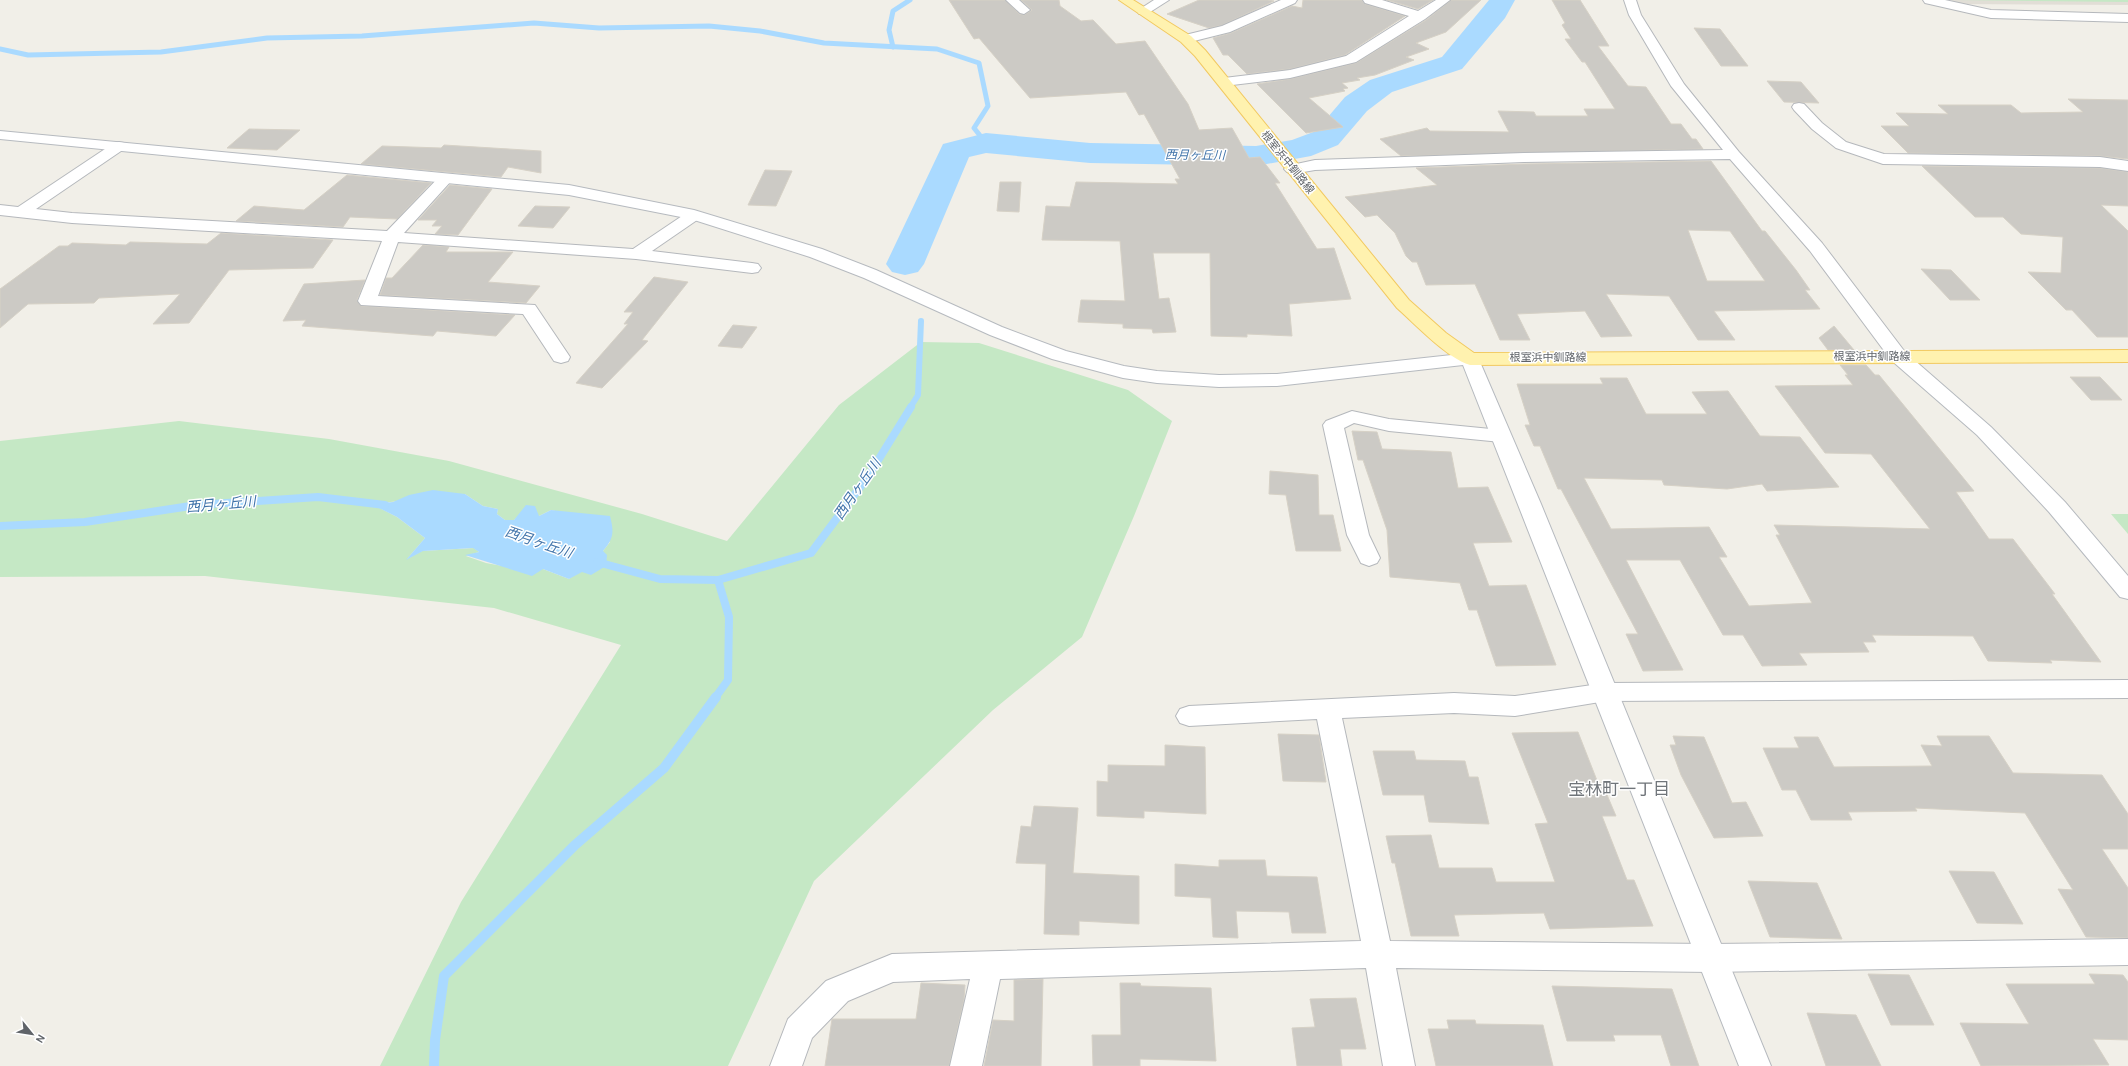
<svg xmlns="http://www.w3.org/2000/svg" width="2128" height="1066" font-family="Karla,'Noto Sans JP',sans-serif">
  <rect width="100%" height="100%" fill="#f1efe8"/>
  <path fill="#e1ded6" d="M1951,0H2128V5L1957,4Z"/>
  <g fill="#c5e8c5" fill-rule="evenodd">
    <path d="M1957,0H2128V2Z"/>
    <path d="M921,342L979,343L1128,390L1172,421L1134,516L1082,637L993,710L814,881L728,1066H380L461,902L621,645L494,608L205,576L0,577V441L179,421L329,439L449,461L642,514L727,541L839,405ZM465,494L483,506L498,509L497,514L505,520H514L520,515L539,516L551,510L564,513L610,542L603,551L569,579L543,569L508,567L486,563L466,556L479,552L474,548L422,551L407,559L425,538L397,517L372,504Z"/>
    <path d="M2111,514H2128V534Z"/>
  </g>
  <path fill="#aadaff" d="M433,490L465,494L483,506L498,509L497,514L505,520H514L526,505L535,506L539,516L551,510L610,516C614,532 614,538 603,551L607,555L606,566L591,575L582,572L569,579L543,569L532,576L465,555L479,552L473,548L423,551L406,560L425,538L397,517L371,504L393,502L409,495Z"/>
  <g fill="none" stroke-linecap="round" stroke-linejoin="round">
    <g stroke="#aadaff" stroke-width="5">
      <path d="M893,47L889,30L893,11L910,0"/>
      <path d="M0,49L28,55L161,52L267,38L362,36L534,23L599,28L709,26L760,31L824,43L937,49L979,63L988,106L974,128L986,143"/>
    </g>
    <path stroke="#aadaff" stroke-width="6" d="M910,408L918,395L921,321"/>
    <g stroke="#aadaff" stroke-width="8">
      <path d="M0,526L85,522L197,505L318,497L385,505"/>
      <path d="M597,562L660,579L718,580L811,553L869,475L911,407"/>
      <path d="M715,698L728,680L729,617L718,580"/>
    </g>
    <path stroke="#aadaff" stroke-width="10" d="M434,1066L435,1040L444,976L575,845L664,768L716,697"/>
    <path fill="#aadaff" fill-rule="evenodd" d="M1489,0H1515L1505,18L1462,69L1392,92L1367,111L1338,145L1311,156L1256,166L1090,163L986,153L969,157L924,264L918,272L905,275L892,272L886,264L943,144L986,133L1090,143L1256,146L1292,140L1316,131L1345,97L1370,80L1442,57Z"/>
  </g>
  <g fill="#cccac5" stroke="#d6d1c6" fill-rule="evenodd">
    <path d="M949,0H1005L1019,14L1024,15L1032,10L1021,0H1059L1060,6L1081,21L1093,20L1116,44L1145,41L1188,104L1199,130L1232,128L1249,158L1260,157L1280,183H1275L1317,249L1334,248L1351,299L1289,304L1292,336L1247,334V337L1211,336L1210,253H1153L1159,299L1169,298L1176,332L1153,333L1152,329L1123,328V324L1078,322L1081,300L1125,301L1120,241L1042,240L1046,206L1070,207L1076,182L1178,184L1175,179H1180L1144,114L1139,115L1126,92L1030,98L979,38L974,39Z"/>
    <path d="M1199,0H1268L1274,1L1222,25L1209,28L1167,14Z"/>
    <path d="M1303,0H1362L1365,4L1405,16L1345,55L1290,69L1247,74L1228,55H1223L1213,38L1231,33L1292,6L1302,8Z"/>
    <path d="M1387,0H1433L1418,9Z"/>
    <path d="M1451,0H1481L1446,32L1416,43L1429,49L1406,57L1414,60L1375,75L1357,78L1360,80L1342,83L1348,88L1343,89L1345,91L1309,98L1343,127L1306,133L1257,84L1290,79L1356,63L1426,20Z"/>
    <path d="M1552,0H1580L1609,46H1598L1628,86L1646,87L1671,124H1681L1692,139H1696L1703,149L1401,156L1380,139L1427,128L1430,131L1509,132L1498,111L1534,112L1536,116H1588L1584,109H1615L1585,62H1582L1565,39H1571L1562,25L1565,23Z"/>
    <path d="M1694,28L1720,29L1748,66H1721Z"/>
    <path d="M1767,81L1801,82L1819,103L1784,102Z"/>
    <path d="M2068,99L2128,100V159L2100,156L1908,153L1881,126H1909L1896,113L1948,114L1938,105H2011L2021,113L2083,112Z"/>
    <path d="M249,129L300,130L277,150L227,148Z"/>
    <path d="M444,145L541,151V173L508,167L501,177L361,164L382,146L441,148Z"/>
    <path d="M1711,161L1762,231H1765L1796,270L1810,290H1805L1820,309L1714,311L1735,340H1698L1669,296L1606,294L1632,336L1601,337L1585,311L1517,314L1530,340H1500L1475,284L1426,285L1417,262H1412L1406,256L1395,233L1377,215L1365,217L1345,197L1437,185L1416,168L1524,164ZM1688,230L1730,231L1765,281H1707Z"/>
    <path d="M1922,166L2100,168L2128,172V206L2101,205L2128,231V337H2097L2072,310H2066L2028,272L2061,273L2063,237L2021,234L2003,217H1975Z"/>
    <path d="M765,170L792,171L776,206L748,205Z"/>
    <path d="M347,175L431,183L397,219L350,217L343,227L236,221L254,206L304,210Z"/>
    <path d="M1000,182H1021L1019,212L997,211Z"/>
    <path d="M450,185L492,189L458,235L435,234L442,226H432L437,220H418Z"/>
    <path d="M535,206L570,207L553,228L518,226Z"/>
    <path d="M221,233L333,240L313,268L229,270L189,323L153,324L180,294L99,298L94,303L28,304L0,328V289L59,246H68L72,243L126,245L130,242L207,244Z"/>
    <path d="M423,245L449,247L446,252H513L488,282L540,286L526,303L380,295L386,278H392Z"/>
    <path d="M1921,269L1951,270L1980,300H1950Z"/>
    <path d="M654,277L688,282L642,340L648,341L602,388L576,383L628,324H624L633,312H624Z"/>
    <path d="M365,280L357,300L361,306L515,315L496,336L437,331L433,336L302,326L306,320L283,321L304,284Z"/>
    <path d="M733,325L757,327L742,348L718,346Z"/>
    <path d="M1834,326L1854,350H1828L1819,338Z"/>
    <path d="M1840,365H1866L1875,375H1879L1974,491L1956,492L1989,539H2013L2055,594H2052L2101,662L2050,660L2052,663L1988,661L1973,636L1872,635L1876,642H1863L1869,652L1799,653L1807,665L1762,666L1743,635H1723L1680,560H1626L1683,670L1643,671L1626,634H1638L1561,489H1558L1540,446H1534L1525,425H1530L1517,384H1603L1600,378H1627L1646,414H1707L1692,392L1728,391L1760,436L1800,437L1839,487L1767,491L1762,484L1727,489L1664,485L1662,480L1584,478L1611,529L1709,527L1727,557H1719L1749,606L1812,603L1776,535H1780L1774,525L1930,529L1871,454L1825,453L1775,386L1853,385L1845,375H1848Z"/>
    <path d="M2070,377H2100L2122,400H2091Z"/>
    <path d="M1352,431L1377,432L1382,449L1451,452L1458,488L1488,487L1512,542L1473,543L1489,586L1526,585L1556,665L1496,666L1477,610H1469L1460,583L1390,577L1387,530L1363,460H1358Z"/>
    <path d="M1270,471L1318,475L1319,515H1333L1341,551H1296L1286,495L1269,494Z"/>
    <path d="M1578,732L1598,783H1602L1616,816H1602L1627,880H1634L1653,926L1550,929L1544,913L1454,915L1459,936H1411L1395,863H1392L1386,836L1431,835L1439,868H1492L1496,882H1555L1535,824L1548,823L1512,733Z"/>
    <path d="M1278,734L1319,735L1326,782L1283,781Z"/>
    <path d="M1673,736L1704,737L1732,803L1746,802L1763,836L1714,838L1681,775L1670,745H1676Z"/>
    <path d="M1937,736H1989L2013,773L2102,775L2128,814V849H2102L2128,888V938L2086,937L2058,889L2073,890L2025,813L1915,808L1917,811L1848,812L1852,820H1811L1796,790H1782L1763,748H1799L1794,737H1818L1834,767L1932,766L1921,745L1942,746Z"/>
    <path d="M1165,745L1205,747L1206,814L1144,811V818L1097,816V781L1108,782V765L1165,766Z"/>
    <path d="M1373,751H1414L1416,760L1465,761L1469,777H1478L1489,824L1429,822L1424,795H1383Z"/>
    <path d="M1034,806L1078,808L1073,873L1139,876V924L1079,921V935L1044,934L1046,864L1016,863L1021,826L1031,827Z"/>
    <path d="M1219,860H1265L1267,876L1317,877L1326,933H1292L1289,912L1236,911L1238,938L1213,937L1211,898L1175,896V864L1219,867Z"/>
    <path d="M1949,871L1994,872L2023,924L1977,923Z"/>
    <path d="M1748,881L1817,883L1842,939L1770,937Z"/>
    <path d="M1868,974L1909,975L1934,1025H1891Z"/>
    <path d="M2089,974L2123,975L2128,982V1040L2093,1039L2109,1065L1981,1066L1960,1023L2029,1024L2006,984H2095Z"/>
    <path d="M1043,979L1041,1066H984L993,1020L1014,1021V980Z"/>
    <path d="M921,983L965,985L964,1000L949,1066H825L832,1019H916Z"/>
    <path d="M1120,983H1140L1141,986L1211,988L1216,1061L1140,1059V1066H1093L1092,1035H1121Z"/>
    <path d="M1552,986L1672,989L1699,1066H1671L1661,1035H1613L1615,1041H1567Z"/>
    <path d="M1356,998L1366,1049H1340L1342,1066H1297L1292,1028L1315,1027L1310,999Z"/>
    <path d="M1807,1013L1856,1015L1881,1066H1826Z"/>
    <path d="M1447,1020H1475L1476,1024L1543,1025L1553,1066H1436L1428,1029H1449Z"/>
  </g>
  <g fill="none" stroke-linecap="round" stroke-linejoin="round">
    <g stroke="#b5b8bc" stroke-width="2">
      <g id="street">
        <path d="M1006,0H1019L1030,10L1024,14L1020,13Z"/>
        <path d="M1154,0H1169L1147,14H1139L1137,11Z"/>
        <path d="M1281,0H1297L1295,3L1230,32L1186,43L1180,39L1181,36L1222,26Z"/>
        <path d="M1363,0H1382L1418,11L1436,0H1450L1425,19L1356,62L1290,78L1224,86L1217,82L1224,78L1290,70L1346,56L1409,16L1365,3Z"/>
        <path d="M1624,0H1636L1641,15L1684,84L1739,152L1822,243L1905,352L1907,356L1905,360L1898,362L1891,360L1810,251L1730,159L1524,162L1315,170L1292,174L1287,172L1284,169L1287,166L1315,160L1524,153L1723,150L1671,86L1629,15Z"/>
        <path d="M1923,0H1945L1991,10L2128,14V22L1991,18L1925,3Z"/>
        <path d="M1799,103L1804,104L1822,123L1846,142L1884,154L2100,157L2128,161V171L2100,167L1883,164L1836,148L1812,129L1794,110L1792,107L1794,104Z"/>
        <path d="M119,142L124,143L126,146L124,149L36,209L72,213L387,231L442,174H452L455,177L452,180L404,233L633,249L688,212H700L702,215L700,218L652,251L752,263L758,264L761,268L758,272L752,273L636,259L398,242L378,296L535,305L570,357L568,361L561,363L554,361L523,314L361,305L358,301L382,241L72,223L0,215V205L18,207L114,143Z"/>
        <path d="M1352,411L1389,419L1501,430L1508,432L1511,436L1508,440L1501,442L1389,431L1354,423L1344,428L1369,535L1380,558L1377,563L1369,566L1361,563L1347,535L1323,425L1326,421Z"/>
        <path d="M2128,680V698L1606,701L1515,716L1454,713L1342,718L1390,941L1711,944L2128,939V965L1711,972L1396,968L1415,1066H1383L1366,968L1000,979L982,1066H950L970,979L893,982L848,1001L812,1038L802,1066H770L788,1019L826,981L892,954L1361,941L1317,719L1189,726L1180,723L1176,716L1180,709L1189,706L1454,693L1515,696L1606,683Z"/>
      </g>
    </g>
    <g stroke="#b6babf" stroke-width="2">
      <g id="secondary">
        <path d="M0,131L569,185L694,210L822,249L876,270L1002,327L1066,351L1124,366L1157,371L1219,375L1277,374L1470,353L1477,355L1541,504L1771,1066H1739L1463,365L1277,386L1219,387L1157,383L1123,378L1052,359L990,335L864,278L810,257L691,219L569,195L0,139Z"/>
        <path d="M1898,350L1905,352L1991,427L2065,502L2128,576V599L2120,597L2049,512L1977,435L1891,360L1889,356L1891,352Z"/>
      </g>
    </g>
    <g stroke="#f2c960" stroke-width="2">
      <path id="primary" d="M1119,0H1133L1191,36L1205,50L1409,300L1446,333L1474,353L2128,350V362L1470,365C1448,359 1414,323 1397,308L1195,56L1181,42Z"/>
    </g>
    <use href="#street" fill="#fff" fill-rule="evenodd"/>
    <use href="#secondary" fill="#fff" fill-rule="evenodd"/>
    <use href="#primary" fill="#fff2af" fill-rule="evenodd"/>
  </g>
  <g text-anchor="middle" stroke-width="3" stroke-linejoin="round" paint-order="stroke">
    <g font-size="11" fill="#5f6368" stroke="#fff">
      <text transform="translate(1288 162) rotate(51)" y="4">根室浜中釧路線</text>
      <text x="1872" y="360">根室浜中釧路線</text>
      <text x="1548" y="361">根室浜中釧路線</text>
    </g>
    <g font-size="12" font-style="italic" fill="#4174aa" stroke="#fff">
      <text transform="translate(1195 155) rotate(1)" y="4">西月ヶ丘川</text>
    </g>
    <g font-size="14" font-style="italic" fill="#4174aa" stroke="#fff">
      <text transform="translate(857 489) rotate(-55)" y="5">西月ヶ丘川</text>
      <text transform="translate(221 504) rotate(-5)" y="5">西月ヶ丘川</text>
      <text transform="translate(539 542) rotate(19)" y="5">西月ヶ丘川</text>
    </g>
    <g font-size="17" fill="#70757a" stroke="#fff">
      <text x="1619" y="795">宝林町一丁目</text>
    </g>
  </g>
  <g transform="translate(32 1034) rotate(120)" stroke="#ffffff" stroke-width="3" paint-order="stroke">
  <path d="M0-3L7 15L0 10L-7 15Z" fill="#5f6368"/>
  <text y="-6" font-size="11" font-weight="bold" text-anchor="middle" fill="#5f6368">N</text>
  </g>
</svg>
